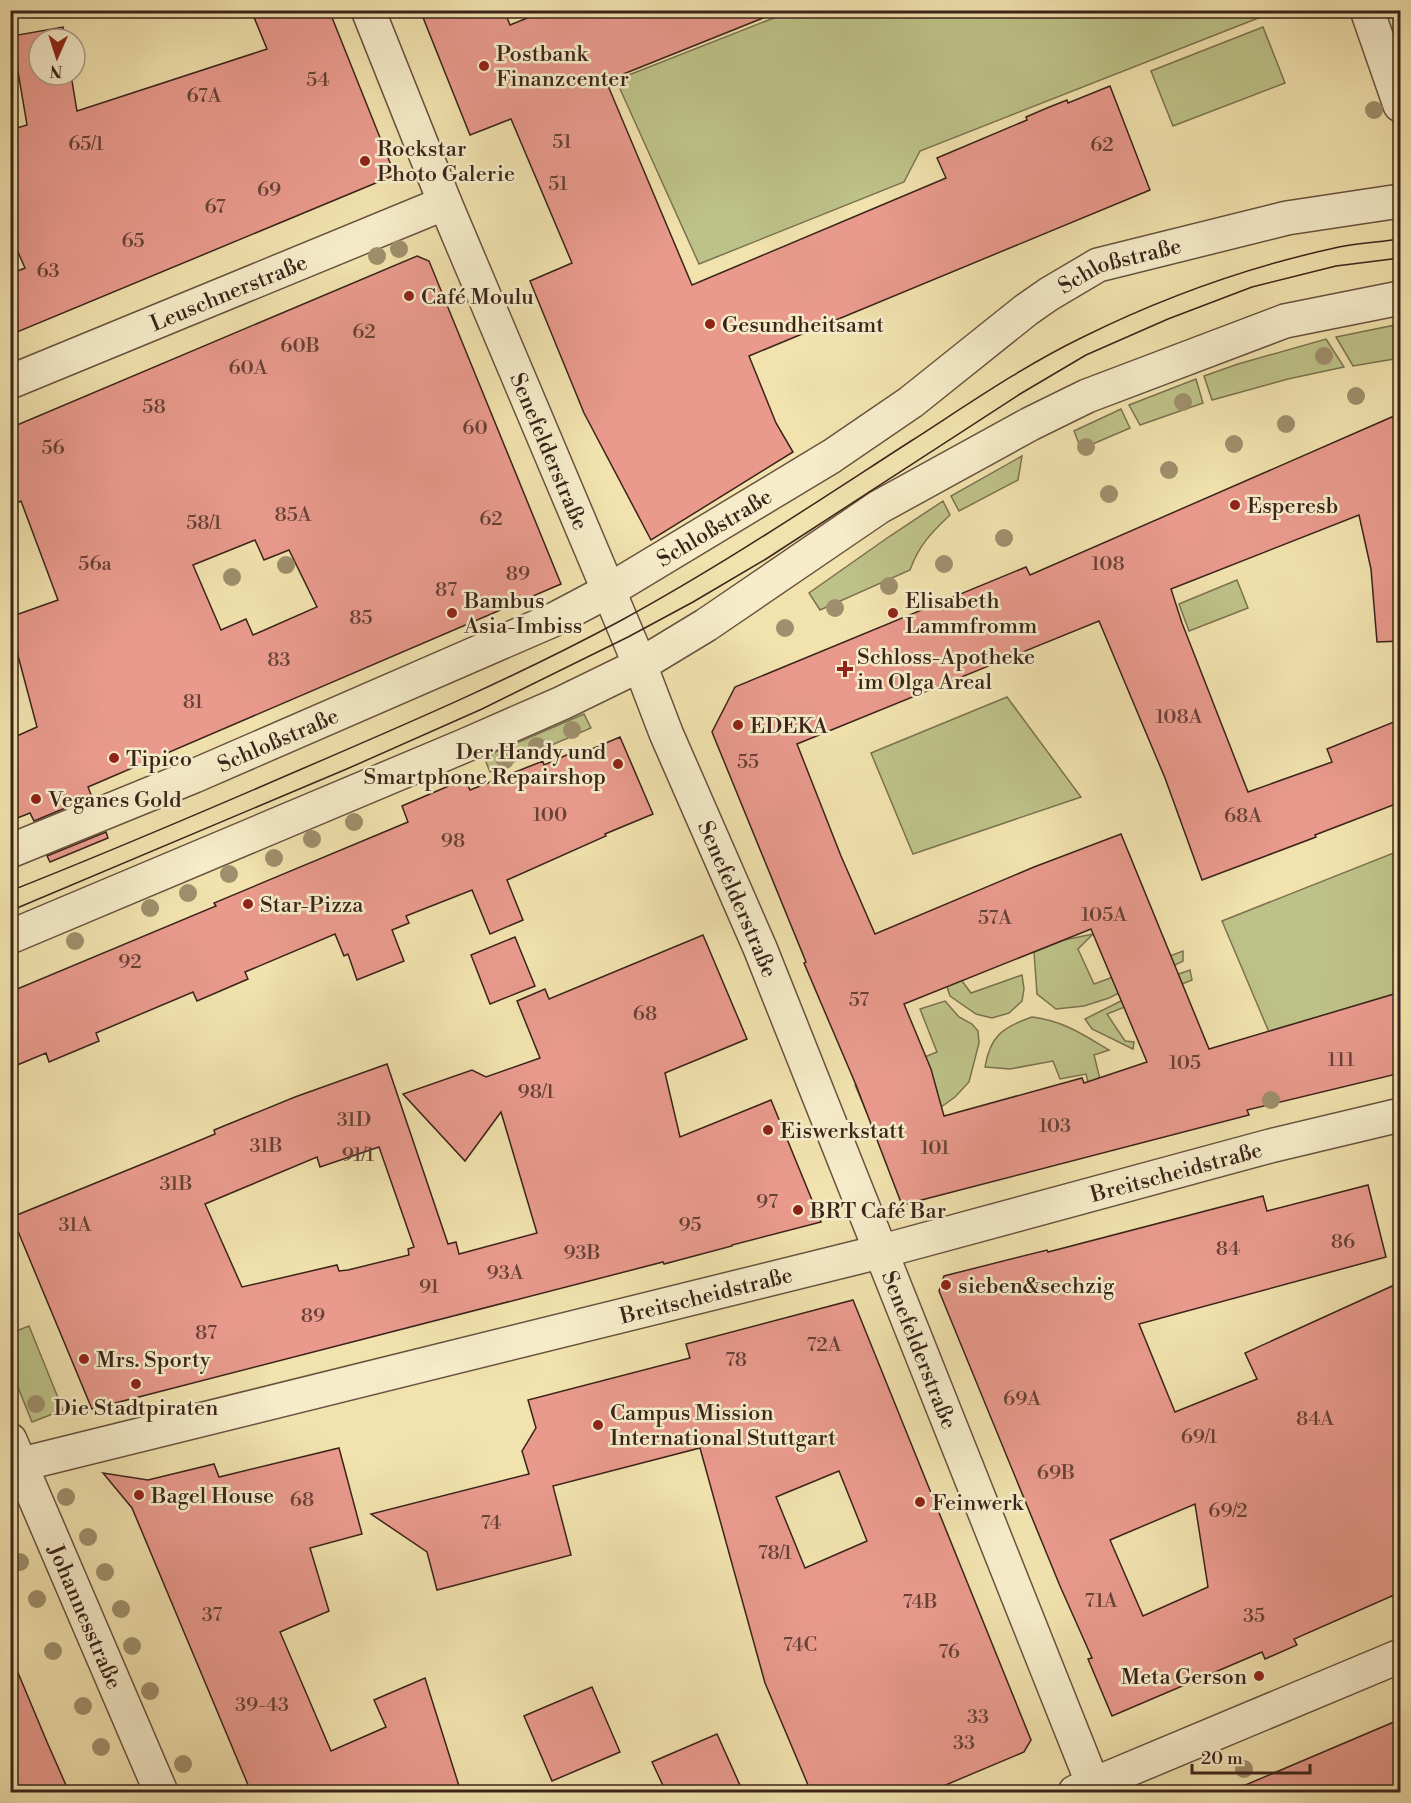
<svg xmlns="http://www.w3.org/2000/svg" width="1411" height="1803" font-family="'Libre Bodoni',serif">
  <rect width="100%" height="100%" fill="#f1e2ae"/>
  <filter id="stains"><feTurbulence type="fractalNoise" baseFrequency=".00333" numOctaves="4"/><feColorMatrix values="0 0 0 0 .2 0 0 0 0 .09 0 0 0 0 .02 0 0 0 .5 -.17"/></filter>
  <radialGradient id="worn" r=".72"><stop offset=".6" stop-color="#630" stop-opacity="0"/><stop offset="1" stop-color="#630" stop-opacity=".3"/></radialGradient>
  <g fill="#bdc288" stroke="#7c7251" stroke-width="1.5">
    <path d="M794,10H1276V11L920,151L904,182L699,264L616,80Z"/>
    <path d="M1263,27L1285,83L1173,126L1151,71Z"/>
    <path d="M1400,324V358L1353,366L1336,337Z"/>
    <path d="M1326,339L1344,367L1288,379L1212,400L1204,376L1238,364Z"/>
    <path d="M1196,379L1203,403L1140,425L1129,405Z"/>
    <path d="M1121,409L1130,428L1081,449L1074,431Z"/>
    <path d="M1022,456L1018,480L959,511L951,496Z"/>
    <path d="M943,501L950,515C931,533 919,545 910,570L820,610L809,593L890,536Z"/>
    <path d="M1237,580L1248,608L1189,631L1179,604Z"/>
    <path d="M1007,697L1081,797L913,854L871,753Z"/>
    <path d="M584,714L591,728L490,772L484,757Z"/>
    <path d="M1396,852L1400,902V992L1269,1032L1222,921Z"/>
    <path d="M939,926L962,981L971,993L1022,975L1024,989L1022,1001L1009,1013L992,1018L976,1014L950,996L947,987L946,962Z"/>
    <path d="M1093,934L1078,949L1094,984L1183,951V961L1109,998L1084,1006L1056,1009L1037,994L1034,952L1064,940Z"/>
    <path d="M1190,970L1192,980L1107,1014L1125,1041L1134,1042L1133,1049L1092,1029L1085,1019L1127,998L1145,986Z"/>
    <path d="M945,1001L959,1017L972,1024L978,1031L979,1043L969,1082L955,1097L941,1107L866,1111L855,1085L937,1052L920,1009Z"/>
    <path d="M1032,1017C1064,1021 1082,1034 1109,1050L1094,1055L1102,1087L1105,1148L1086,1074L1060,1079L1053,1061L1010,1069L985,1067C990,1036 1003,1027 1032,1017Z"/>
    <path d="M29,1326L63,1410L32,1422L11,1370V1333Z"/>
  </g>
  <g fill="#e99a8d" stroke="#3b231a" stroke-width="1.5" fill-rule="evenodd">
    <path d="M251,10H329L395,175L10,335V274L25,268L10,234V130L27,125L12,36L63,27L65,39H39V75H71L77,111L267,49Z"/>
    <path d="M420,10H504L510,25L547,10H778V12L606,81L692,285L946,178L937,158L1027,120L1026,117L1047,108L1067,100L1068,103L1110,86L1150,190L749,356L776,423L793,452L651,540L584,413L530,281L572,263L511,119L470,135Z"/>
    <path d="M417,256L429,261L561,584L88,787L92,797L34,821L30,813L10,821V739L37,727L17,652L10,654V617L58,600L21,501L10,506V428ZM255,540L264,560L289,550L317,607L253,635L246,619L221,630L193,565Z"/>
    <path d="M1401,413V641L1377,642L1371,569L1359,515L1171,589L1182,623L1248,792L1332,762L1327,749L1401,719V802L1315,835L1316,837L1202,880L1165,778L1099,621L797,744L841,856L875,934L1034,867L1121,834L1209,1049L1401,992V1073L1247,1110L1249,1115L902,1205L856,1085L804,963L806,962L712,732L735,687L1026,567L1030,575ZM1091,929L1147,1062L1084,1083L1082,1078L944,1116L931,1069L904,1004Z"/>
    <path d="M620,737L653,814L605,834L606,836L507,880L523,920L490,934L472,890L406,916L409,923L392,930L404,961L357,980L348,954L344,956L335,934L245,972L248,979L197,1001L193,992L96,1033L99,1041L49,1062L46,1053L10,1068V992L216,906L214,903L408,822L402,806L465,779L470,790L543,761L544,765L571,753L573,757Z"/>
    <path d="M106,832L108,838L50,862L47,856Z"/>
    <path d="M703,935L747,1039L665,1073L680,1137L771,1100L821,1222L732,1245V1246L664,1264L663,1262L92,1409L12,1217L167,1154L215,1134L214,1130L295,1097L387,1064L448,1244L456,1242L459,1254L537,1233L501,1112L465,1161L403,1094L472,1070L486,1077L540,1058L517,1001L545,989L549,999ZM379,1147L414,1247L408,1249L409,1255L348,1270L339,1271L337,1265L242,1287L205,1204L317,1157L320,1167Z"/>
    <path d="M515,937L535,986L490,1004L471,955Z"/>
    <path d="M1368,1185L1386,1257L1139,1324L1175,1412L1257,1379L1245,1353L1401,1282V1592L1294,1639L1297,1645L1265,1659L1262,1652L1112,1716L1088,1659L1092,1658L1060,1586L939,1291L944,1276L1047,1250L1048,1252L1263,1196L1267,1211ZM1195,1504L1208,1587L1143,1616L1110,1540Z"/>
    <path d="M853,1300L1031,1740L1024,1752L929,1792H811L765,1683L700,1448L553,1486L571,1555L437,1590L427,1552L371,1514L529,1474L522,1451L536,1428L528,1400L690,1358L686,1344ZM839,1471L867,1541L805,1568L776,1497Z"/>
    <path d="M339,1448L362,1534L310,1548L329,1611L280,1632L331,1751L386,1727L374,1700L425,1678L459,1786L443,1792H251L132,1508L103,1473L148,1480L214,1464L219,1477Z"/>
    <path d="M11,1656L47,1742L69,1792H10Z"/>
    <path d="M592,1687L620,1752L552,1781L524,1716Z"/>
    <path d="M1401,1719V1792H1229Z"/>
    <path d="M717,1734L743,1792H666L652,1762Z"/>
  </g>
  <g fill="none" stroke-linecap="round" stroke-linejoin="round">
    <g stroke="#68533f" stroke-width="36">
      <g id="minor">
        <path id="s1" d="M368,10L445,203L640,665L666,733L760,948L1096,1792"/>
        <path d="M1367,10L1400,105"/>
        <path id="s2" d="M10,382L445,203"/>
        <path id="s3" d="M10,851L194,776L555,619L608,591L832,456L911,402L1026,310L1049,294L1098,265L1287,218L1400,201"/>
        <path d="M10,937L466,745L562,703L640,665L706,625L879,507L1030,424L1087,396L1285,321L1400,298"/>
        <path id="s4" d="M10,1440L161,1792"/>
        <path id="s5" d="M10,1467L879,1252L1270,1146L1400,1115"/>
        <path d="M1075,1792L1400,1656"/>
      </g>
    </g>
    <use href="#minor" stroke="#f6ecca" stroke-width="33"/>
    <g stroke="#3b231a" stroke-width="1.5">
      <path d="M10,891C109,852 207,810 304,768C411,722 518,676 620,621C721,566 815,503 911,441C967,405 1023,366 1083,337C1164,297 1251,266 1339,247C1359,243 1380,242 1400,239"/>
      <path d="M10,911L349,768L482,709L628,637L693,602L766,559L1020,394L1086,355L1168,319L1252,287L1336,266L1400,258"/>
    </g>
  </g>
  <g fill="#9f8f6c">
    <circle cx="1374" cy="110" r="9"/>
    <circle cx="399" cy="249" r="9"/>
    <circle cx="377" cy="256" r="9"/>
    <circle cx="1324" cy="356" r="9"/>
    <circle cx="1356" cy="396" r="9"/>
    <circle cx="1183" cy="402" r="9"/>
    <circle cx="1286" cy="424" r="9"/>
    <circle cx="1234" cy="444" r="9"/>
    <circle cx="1086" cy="447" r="9"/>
    <circle cx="1169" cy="470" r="9"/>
    <circle cx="1109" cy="494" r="9"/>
    <circle cx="1004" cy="538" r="9"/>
    <circle cx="944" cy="564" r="9"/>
    <circle cx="286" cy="565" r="9"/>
    <circle cx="232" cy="577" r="9"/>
    <circle cx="889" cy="586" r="9"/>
    <circle cx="835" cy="608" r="9"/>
    <circle cx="785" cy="628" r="9"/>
    <circle cx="572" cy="730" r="9"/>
    <circle cx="537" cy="746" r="9"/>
    <circle cx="505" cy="760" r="9"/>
    <circle cx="354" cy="822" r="9"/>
    <circle cx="312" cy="839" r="9"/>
    <circle cx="274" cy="858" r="9"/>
    <circle cx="229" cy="874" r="9"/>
    <circle cx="188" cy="893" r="9"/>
    <circle cx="150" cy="908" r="9"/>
    <circle cx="75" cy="941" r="9"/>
    <circle cx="1271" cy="1100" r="9"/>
    <circle cx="36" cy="1404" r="9"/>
    <circle cx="66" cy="1497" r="9"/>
    <circle cx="88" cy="1537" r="9"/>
    <circle cx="20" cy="1562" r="9"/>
    <circle cx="105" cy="1572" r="9"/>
    <circle cx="37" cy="1599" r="9"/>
    <circle cx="121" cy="1609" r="9"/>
    <circle cx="132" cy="1646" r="9"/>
    <circle cx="53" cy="1651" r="9"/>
    <circle cx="150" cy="1691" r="9"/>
    <circle cx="83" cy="1706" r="9"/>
    <circle cx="101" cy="1747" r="9"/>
    <circle cx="183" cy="1764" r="9"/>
    <circle cx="1244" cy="1769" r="9"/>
  </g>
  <g fill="#8f2418" stroke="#f6ecca" stroke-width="2">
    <circle cx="484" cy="66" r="6"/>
    <circle cx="365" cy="161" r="6"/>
    <circle cx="409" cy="296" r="6"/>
    <circle cx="710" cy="324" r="6"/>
    <circle cx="1235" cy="505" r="6"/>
    <circle cx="452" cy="613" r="6"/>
    <circle cx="893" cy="613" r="6"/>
    <path d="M842 660h6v6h6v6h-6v6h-6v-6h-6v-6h6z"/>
    <circle cx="738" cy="725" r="6"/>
    <circle cx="114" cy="758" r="6"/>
    <circle cx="618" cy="764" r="6"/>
    <circle cx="36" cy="799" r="6"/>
    <circle cx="248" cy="904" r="6"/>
    <circle cx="768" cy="1130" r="6"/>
    <circle cx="798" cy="1210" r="6"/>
    <circle cx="946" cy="1285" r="6"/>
    <circle cx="84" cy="1359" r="6"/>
    <circle cx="136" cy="1384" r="6"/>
    <circle cx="598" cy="1425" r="6"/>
    <circle cx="139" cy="1495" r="6"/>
    <circle cx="920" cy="1502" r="6"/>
    <circle cx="1259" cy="1676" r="6"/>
  </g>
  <g text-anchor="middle" stroke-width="5" stroke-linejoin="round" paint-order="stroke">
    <g font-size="20" fill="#664137">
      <text x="318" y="86">54</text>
      <text x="204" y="102">67A</text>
      <text x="562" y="148">51</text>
      <text x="86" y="150">65/1</text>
      <text x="1102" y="151">62</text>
      <text x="558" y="190">51</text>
      <text x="269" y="196">69</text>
      <text x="215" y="213">67</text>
      <text x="133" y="247">65</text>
      <text x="48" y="277">63</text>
      <text x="364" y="338">62</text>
      <text x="300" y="352">60B</text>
      <text x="248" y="374">60A</text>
      <text x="154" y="413">58</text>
      <text x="475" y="434">60</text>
      <text x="53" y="454">56</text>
      <text x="293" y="521">85A</text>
      <text x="491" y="525">62</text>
      <text x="204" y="529">58/1</text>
      <text x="95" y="570">56a</text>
      <text x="1108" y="570">108</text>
      <text x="518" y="580">89</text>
      <text x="446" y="596">87</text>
      <text x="361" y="624">85</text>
      <text x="279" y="666">83</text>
      <text x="193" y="708">81</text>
      <text x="1179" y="723">108A</text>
      <text x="748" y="768">55</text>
      <text x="550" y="821">100</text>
      <text x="1243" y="822">68A</text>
      <text x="453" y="847">98</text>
      <text x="1104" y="921">105A</text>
      <text x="995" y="924">57A</text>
      <text x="130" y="968">92</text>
      <text x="859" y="1006">57</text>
      <text x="645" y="1020">68</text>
      <text x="1341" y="1066">111</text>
      <text x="1185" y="1069">105</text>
      <text x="536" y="1098">98/1</text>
      <text x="354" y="1126">31D</text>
      <text x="1055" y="1132">103</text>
      <text x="266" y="1152">31B</text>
      <text x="935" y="1154">101</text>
      <text x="358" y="1161">91/1</text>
      <text x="176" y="1190">31B</text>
      <text x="767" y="1208">97</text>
      <text x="75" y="1231">31A</text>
      <text x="690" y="1231">95</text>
      <text x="1343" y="1248">86</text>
      <text x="1228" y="1255">84</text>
      <text x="582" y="1259">93B</text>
      <text x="505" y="1279">93A</text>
      <text x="429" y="1293">91</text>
      <text x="313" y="1322">89</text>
      <text x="206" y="1339">87</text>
      <text x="824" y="1351">72A</text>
      <text x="736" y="1366">78</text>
      <text x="1022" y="1405">69A</text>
      <text x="1315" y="1425">84A</text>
      <text x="1199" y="1443">69/1</text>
      <text x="1056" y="1479">69B</text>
      <text x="302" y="1506">68</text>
      <text x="1228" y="1517">69/2</text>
      <text x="491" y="1529">74</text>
      <text x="775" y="1559">78/1</text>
      <text x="1101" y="1607">71A</text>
      <text x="920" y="1608">74B</text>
      <text x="212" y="1621">37</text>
      <text x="1254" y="1622">35</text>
      <text x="800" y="1651">74C</text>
      <text x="949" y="1658">76</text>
      <text x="262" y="1711">39-43</text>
      <text x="978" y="1723">33</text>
      <text x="964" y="1749">33</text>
    </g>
    <g font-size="22" fill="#3b231a" stroke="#f6ecca" text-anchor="start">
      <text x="496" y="61">Postbank<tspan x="496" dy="25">Finanzcenter</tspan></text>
      <text x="377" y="156">Rockstar<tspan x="377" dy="25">Photo Galerie</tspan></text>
      <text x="421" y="304">Café Moulu</text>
      <text x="722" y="332">Gesundheitsamt</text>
      <text x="1247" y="513">Esperesb</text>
      <text x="464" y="608">Bambus<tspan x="464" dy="25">Asia-Imbiss</tspan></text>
      <text x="905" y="608">Elisabeth<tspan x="905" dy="25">Lammfromm</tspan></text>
      <text x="857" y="664">Schloss-Apotheke<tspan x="857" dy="25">im Olga Areal</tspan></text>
      <text x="750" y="733">EDEKA</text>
      <text x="606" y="759" text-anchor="end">Der Handy und<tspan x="606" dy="25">Smartphone Repairshop</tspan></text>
      <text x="126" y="766">Tipico</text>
      <text x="48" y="807">Veganes Gold</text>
      <text x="260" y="912">Star-Pizza</text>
      <text x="780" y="1138">Eiswerkstatt</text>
      <text x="810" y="1218">BRT Café Bar</text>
      <text x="958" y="1293">sieben&amp;sechzig</text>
      <text x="96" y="1367">Mrs. Sporty</text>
      <text x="136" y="1415" text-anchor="middle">Die Stadtpiraten</text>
      <text x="610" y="1420">Campus Mission<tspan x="610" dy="25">International Stuttgart</tspan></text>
      <text x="151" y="1503">Bagel House</text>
      <text x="932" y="1510">Feinwerk</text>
      <text x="1247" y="1684" text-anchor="end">Meta Gerson</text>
    </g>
    <g font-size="22" fill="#3b231a" stroke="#f6ecca">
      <text dy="8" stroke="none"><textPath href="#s3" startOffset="1262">Schloßstraße</textPath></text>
      <text dy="8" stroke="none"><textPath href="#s2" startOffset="236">Leuschnerstraße</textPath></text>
      <text dy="8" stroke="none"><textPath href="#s1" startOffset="477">Senefelderstraße</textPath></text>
      <text dy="8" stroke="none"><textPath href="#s3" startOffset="776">Schloßstraße</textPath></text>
      <text dy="8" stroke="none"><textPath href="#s3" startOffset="290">Schloßstraße</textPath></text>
      <text dy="8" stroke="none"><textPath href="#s1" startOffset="963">Senefelderstraße</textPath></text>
      <text dy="8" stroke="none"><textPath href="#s5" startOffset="1203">Breitscheidstraße</textPath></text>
      <text dy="8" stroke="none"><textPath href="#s5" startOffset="717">Breitscheidstraße</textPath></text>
      <text dy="8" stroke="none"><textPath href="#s1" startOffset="1449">Senefelderstraße</textPath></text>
      <text dy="8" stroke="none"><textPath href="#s4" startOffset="192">Johannesstraße</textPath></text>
    </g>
  </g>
  <rect width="1411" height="1803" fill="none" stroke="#f1e2ae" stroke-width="36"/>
  <rect x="12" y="12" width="1387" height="1779" fill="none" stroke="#3b231a" stroke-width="3"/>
  <rect x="18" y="18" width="1375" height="1767" fill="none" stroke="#3b231a" stroke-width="1.5"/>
  <g transform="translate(57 57) rotate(183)"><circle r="28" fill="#f6ecca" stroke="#ab9c84" stroke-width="1.5"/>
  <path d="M0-4.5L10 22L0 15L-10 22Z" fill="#8f2418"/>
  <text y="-9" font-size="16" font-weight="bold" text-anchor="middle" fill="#3b231a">N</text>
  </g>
  <path d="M1192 1764v9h118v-9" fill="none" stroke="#3b231a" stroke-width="3"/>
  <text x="1201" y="1764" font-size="18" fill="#3b231a" stroke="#f6ecca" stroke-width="4.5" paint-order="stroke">20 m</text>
  <rect width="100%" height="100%" filter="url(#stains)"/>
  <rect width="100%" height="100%" fill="url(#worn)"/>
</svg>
